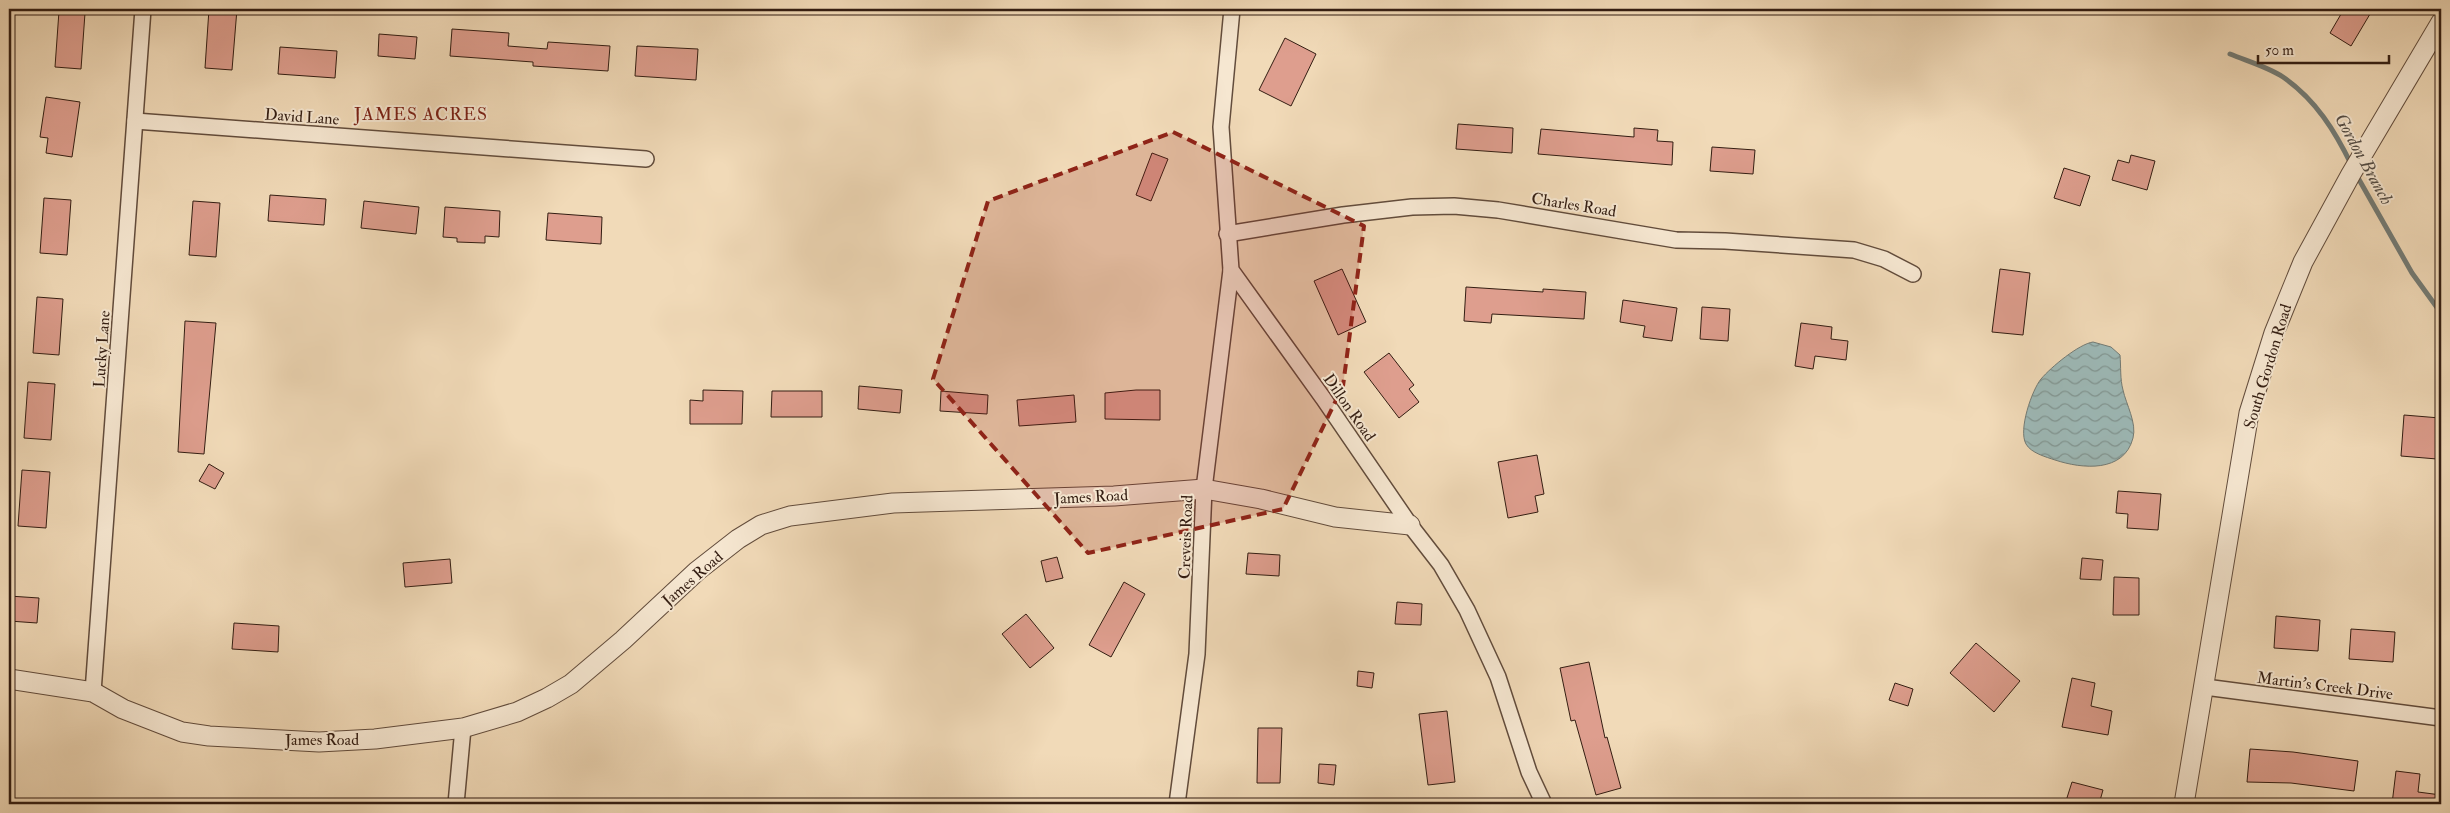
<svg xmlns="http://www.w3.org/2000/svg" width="2450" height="813" font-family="'IM FELL Double Pica',serif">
  <defs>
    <pattern id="water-waves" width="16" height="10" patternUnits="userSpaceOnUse" patternTransform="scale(1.25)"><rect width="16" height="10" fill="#9db9b7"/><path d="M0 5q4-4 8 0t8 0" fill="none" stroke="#819693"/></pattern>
  </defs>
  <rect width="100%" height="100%" fill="#f1dab8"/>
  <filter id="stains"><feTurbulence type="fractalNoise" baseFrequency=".004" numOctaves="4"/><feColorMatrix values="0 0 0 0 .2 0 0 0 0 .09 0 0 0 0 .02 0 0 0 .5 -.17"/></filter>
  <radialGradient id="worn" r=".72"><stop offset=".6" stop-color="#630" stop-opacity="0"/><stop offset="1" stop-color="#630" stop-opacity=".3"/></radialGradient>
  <path fill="url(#water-waves)" stroke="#737b75" d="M2093,342L2111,347L2120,355C2121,367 2120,379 2123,390C2126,404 2137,423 2133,438C2124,473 2082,469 2055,460C2046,457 2031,453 2026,444C2018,430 2032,390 2041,379C2051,367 2079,344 2093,342Z"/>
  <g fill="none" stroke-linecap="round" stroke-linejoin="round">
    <g stroke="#737b75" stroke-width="5">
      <path d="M2230,54C2247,61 2268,67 2283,77C2316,100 2335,131 2352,166"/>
      <path d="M2357,176L2412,273L2441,313"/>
    </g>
  </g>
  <g fill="#de9e8e" stroke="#331d12">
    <path d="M209,9H237L232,70L205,68Z"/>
    <path d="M2344,9H2373L2351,46L2330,33Z"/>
    <path d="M59,11L85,13L81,69L55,67Z"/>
    <path d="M452,29L509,33L508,46L547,49L548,42L610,46L608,71L533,66V62L450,56Z"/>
    <path d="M379,34L417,37L415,59L378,56Z"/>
    <path d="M1285,38L1316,54L1291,106L1259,90Z"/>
    <path d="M637,46L698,49L696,80L635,76Z"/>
    <path d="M280,47L337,51L335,78L278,74Z"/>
    <path d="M46,97L80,102L72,157L46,153L48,138L40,137Z"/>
    <path d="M1458,124L1513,128L1512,153L1456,149Z"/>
    <path d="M1634,128L1658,130L1657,141L1673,142L1672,165L1538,154L1541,129L1634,137Z"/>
    <path d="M1712,147L1755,150L1753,174L1710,171Z"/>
    <path d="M1152,153L1168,159L1151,201L1136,195Z"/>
    <path d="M2131,155L2155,161L2147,190L2112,180L2118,160L2129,163Z"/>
    <path d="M2064,168L2090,176L2080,206L2054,198Z"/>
    <path d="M270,195L326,199L324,225L268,221Z"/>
    <path d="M44,198L71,200L67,255L40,253Z"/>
    <path d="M193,201L220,203L216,257L189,255Z"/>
    <path d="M364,201L419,207L416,234L361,228Z"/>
    <path d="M445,207L500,211L499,237L485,236V243L457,242V238L443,237Z"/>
    <path d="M548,213L602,217L601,244L546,240Z"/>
    <path d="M1342,269L1366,322L1338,335L1314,281Z"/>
    <path d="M2000,269L2030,273L2023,335L1992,332Z"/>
    <path d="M1466,287L1543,292V289L1586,292L1584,319L1492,314L1491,323L1464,321Z"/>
    <path d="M37,297L63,299L59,355L33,353Z"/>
    <path d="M1623,300L1677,308L1672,341L1643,337L1645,326L1620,322Z"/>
    <path d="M1702,307L1730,309L1728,341L1700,339Z"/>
    <path d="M185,321L216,323L204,454L178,452Z"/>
    <path d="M1801,323L1832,327L1831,339L1848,341L1846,360L1815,356L1813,369L1795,366Z"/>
    <path d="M1389,353L1414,385L1409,389L1419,402L1399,418L1364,372Z"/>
    <path d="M28,382L55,384L51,440L24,438Z"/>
    <path d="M859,386L902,390L900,413L858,409Z"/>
    <path d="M703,390L743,391L742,424H690V400L703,401Z"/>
    <path d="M1136,390H1160V420L1105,419V393Z"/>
    <path d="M772,391H822V417H771Z"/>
    <path d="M941,391L988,395L987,414L940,411Z"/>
    <path d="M1074,395L1076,422L1019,426L1017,400Z"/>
    <path d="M2404,415L2440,418L2437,459L2401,456Z"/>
    <path d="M1537,455L1544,494L1535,496L1538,512L1508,518L1498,462Z"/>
    <path d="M209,464L224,473L215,489L199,481Z"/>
    <path d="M22,470L50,472L46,528L18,526Z"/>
    <path d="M2118,491L2161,494L2158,530L2127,528L2128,514L2116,513Z"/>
    <path d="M1248,553L1280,555L1279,576L1246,574Z"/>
    <path d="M1057,557L1063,578L1046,582L1041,561Z"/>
    <path d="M2082,558L2103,560L2101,580L2080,579Z"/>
    <path d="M450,559L452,583L405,587L403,563Z"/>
    <path d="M2114,577L2139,578V615H2113Z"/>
    <path d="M1124,582L1145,594L1111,657L1089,645Z"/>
    <path d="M9,596L39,598L37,623L9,621Z"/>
    <path d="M1397,602L1422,604L1421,625L1395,624Z"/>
    <path d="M1026,614L1054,648L1030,668L1002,634Z"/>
    <path d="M2276,616L2320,620L2318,651L2274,648Z"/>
    <path d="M234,623L279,626L278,652L232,649Z"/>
    <path d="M2351,629L2395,632L2393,662L2349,659Z"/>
    <path d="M1976,643L2020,681L1994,712L1950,673Z"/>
    <path d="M1589,662L1605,738L1607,737L1621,788L1596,795L1575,720L1571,721L1560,668Z"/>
    <path d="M1358,671L1374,673L1372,688L1357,686Z"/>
    <path d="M2072,678L2095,683L2091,706L2112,711L2108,735L2062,727Z"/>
    <path d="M1895,683L1913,689L1908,706L1889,700Z"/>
    <path d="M1447,711L1455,782L1428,785L1419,714Z"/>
    <path d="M1258,728H1282L1280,783H1257Z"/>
    <path d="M2250,749L2293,752L2358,761L2354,791L2291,783L2247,782Z"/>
    <path d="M1319,764L1336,765L1334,785L1318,783Z"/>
    <path d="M2396,771L2420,774L2418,792L2441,795V804H2392Z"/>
    <path d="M2072,782L2103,790L2099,804H2065Z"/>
  </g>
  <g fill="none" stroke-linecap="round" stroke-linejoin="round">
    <g stroke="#624c3c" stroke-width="18">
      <g id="minor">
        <path d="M1232,9L1221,127L1231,270L1323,398L1410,525L1441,565L1467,610L1498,677L1529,772L1544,804"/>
        <path d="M135,121L646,159"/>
        <path d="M1227,234L1343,215L1412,207L1454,206L1498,210L1676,240L1725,241L1854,250L1884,259L1913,274"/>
        <path d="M2205,687L2441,718"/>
        <path d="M93,692L143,9"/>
        <path d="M456,804L463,728"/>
        <path d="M1177,804L1197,654L1204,489L1231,270"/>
      </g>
    </g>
    <g stroke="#624c3c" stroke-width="21">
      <g id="tertiary">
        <path d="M9,679L93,692L123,709L182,732L209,736L319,742L375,739L463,728L517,712L547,698L571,684L623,640L697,571L738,539L761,525L790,516L893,503L1114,496L1204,489L1261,499L1335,517L1410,525"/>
        <path d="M2184,804L2249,413L2274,333L2303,262L2351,174L2441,22"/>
      </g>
    </g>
    <use href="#minor" stroke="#f6e7d1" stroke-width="15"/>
    <use href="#tertiary" stroke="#f6e7d1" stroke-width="19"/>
  </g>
  <path fill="#8f2418" fill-opacity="0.2" stroke="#8f2418" stroke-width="4" stroke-dasharray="10 6" stroke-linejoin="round" d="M1173,132L1364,226L1343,386L1283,509L1088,553L933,379L988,201Z"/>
  <g text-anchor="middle" stroke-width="4" stroke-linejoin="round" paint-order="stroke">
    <g font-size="16" fill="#331d12" stroke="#f6e7d1">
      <text transform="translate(302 116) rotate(4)" y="6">David Lane</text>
      <text transform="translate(1574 204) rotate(9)" y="6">Charles Road</text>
      <text transform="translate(101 349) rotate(-86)" y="6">Lucky Lane</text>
      <text transform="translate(2267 366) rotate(-73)" y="6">South Gordon Road</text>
      <text transform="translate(1350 407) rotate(55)" y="6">Dillon Road</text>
      <text transform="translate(1091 496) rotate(-3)" y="6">James Road</text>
      <text transform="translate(1185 537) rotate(-88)" y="6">Creveis Road</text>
      <text transform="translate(692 578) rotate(-41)" y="6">James Road</text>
      <text transform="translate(2325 685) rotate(7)" y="6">Martin's Creek Drive</text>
      <text x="322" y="745">James Road</text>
    </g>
    <g font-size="18" letter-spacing="1" fill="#7a1f14" stroke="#f6e7d1">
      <text x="421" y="120">JAMES ACRES</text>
    </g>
    <g font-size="18" font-style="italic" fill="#534c44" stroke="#f6e7d1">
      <text transform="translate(2364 159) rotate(61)" y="6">Gordon Branch</text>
    </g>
  </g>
  <rect width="2450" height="813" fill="none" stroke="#f1dab8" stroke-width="30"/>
  <rect x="10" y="10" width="2430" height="793" fill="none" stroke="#331d12" stroke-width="2.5"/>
  <rect x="15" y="15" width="2420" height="783" fill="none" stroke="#331d12"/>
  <path d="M2258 55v8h131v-8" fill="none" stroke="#331d12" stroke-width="2.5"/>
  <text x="2265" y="55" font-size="15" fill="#331d12" stroke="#f6e7d1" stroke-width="4" paint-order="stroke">50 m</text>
  <rect width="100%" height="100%" filter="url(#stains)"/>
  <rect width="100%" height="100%" fill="url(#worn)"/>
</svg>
